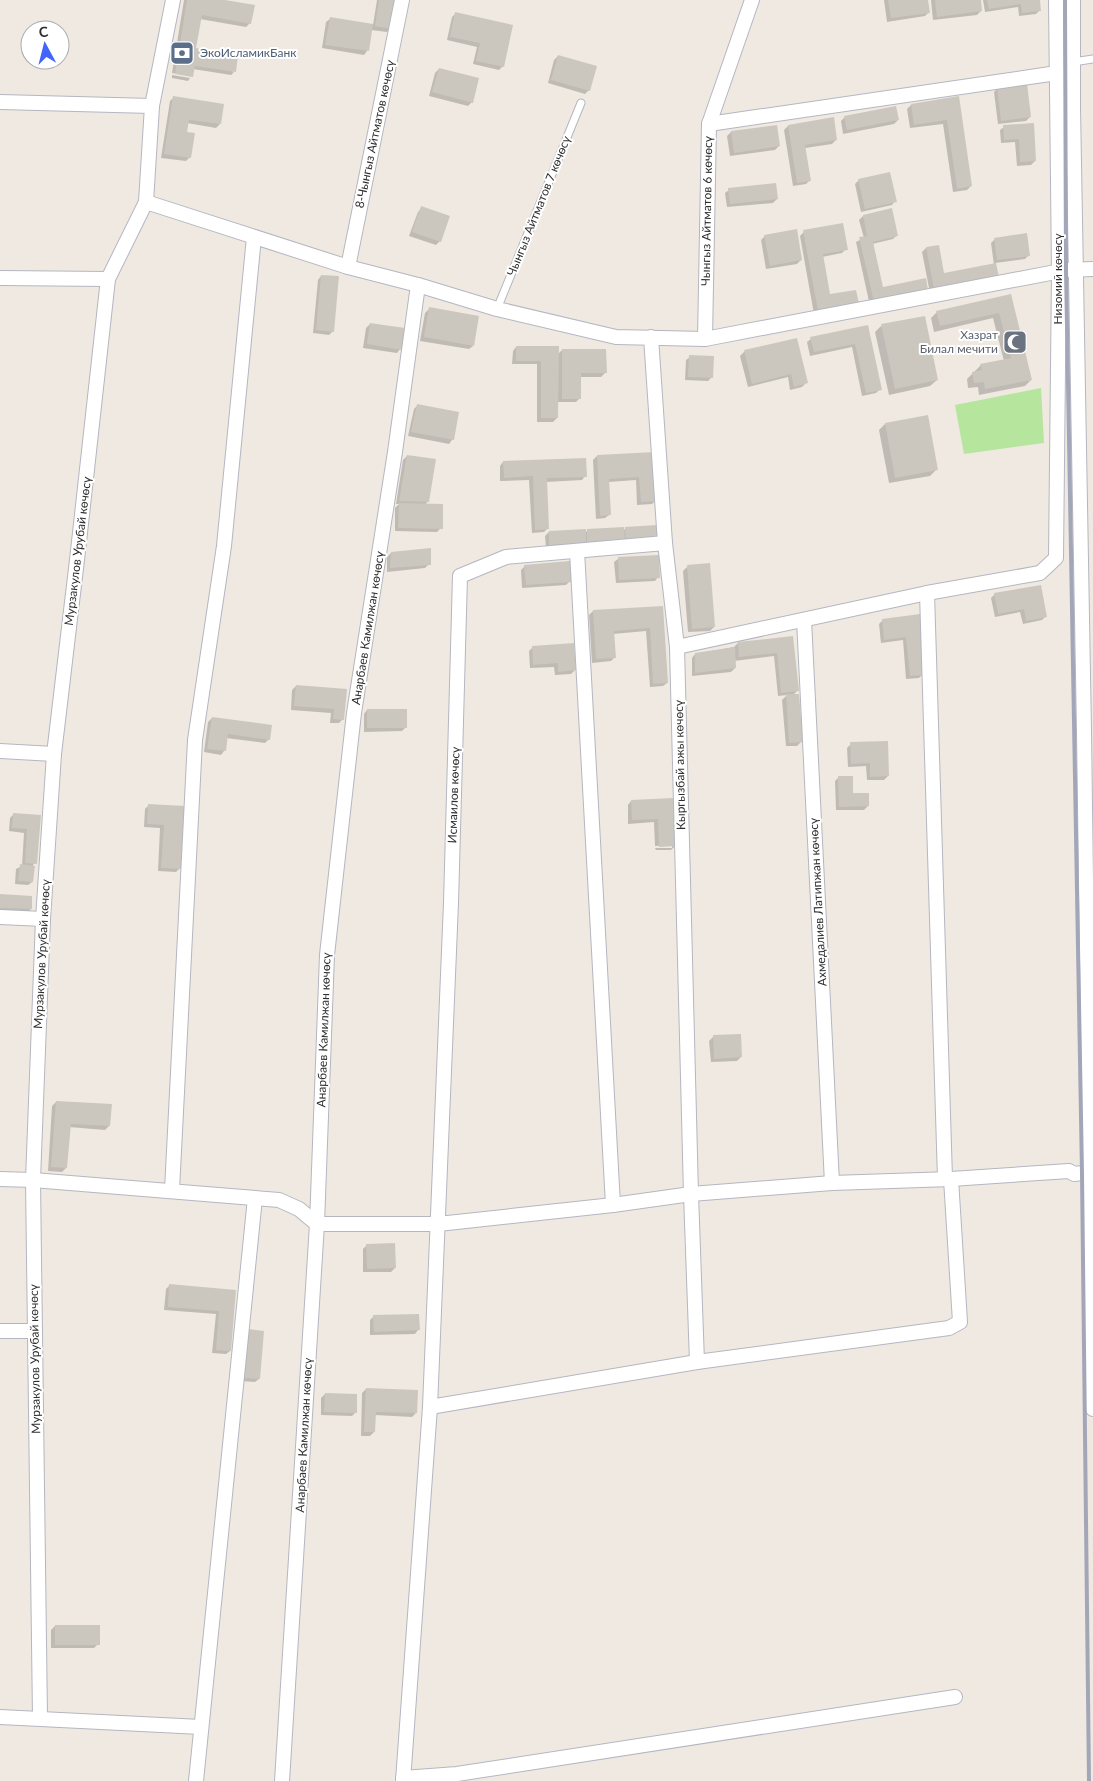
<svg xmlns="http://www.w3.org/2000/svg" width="1093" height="1781" font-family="Lato,sans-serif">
  <rect width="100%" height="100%" fill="#efe9e1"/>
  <path fill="#b6e59e" d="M1041,388L1044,443L964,454L955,405Z"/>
  <g fill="#0003">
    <path d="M184,0H218L250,23L246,27L200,19L195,49L234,72L231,75L193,69L190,78V76L172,73Z"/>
    <path d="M377,0H395L390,28L387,32L371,30L367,51L364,55L322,48L326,22L330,19L373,25Z"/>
    <path d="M884,0H927L929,12L925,16L887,22Z"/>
    <path d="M931,0H979L981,11L977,15L933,20Z"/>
    <path d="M983,0H1039L1040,10L1036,14L1019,16L1018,7L985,12Z"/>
    <path d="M456,13L503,66L499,70L473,64L477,47L447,40L452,17Z"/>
    <path d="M558,56L589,90L585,94L548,83L554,60Z"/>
    <path d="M439,69L472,102L468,106L429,96L435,73Z"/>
    <path d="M172,75L190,78L188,81L172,78Z"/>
    <path d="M998,88L1030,117L1026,121L998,124L994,92Z"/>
    <path d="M174,97L220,124L216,128L187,123L186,133L190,157L186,161L161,158L170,101Z"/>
    <path d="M958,98L971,186L967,190L953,192L943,124L910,128L907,109L911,105Z"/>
    <path d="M845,117L898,120L894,124L843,134L841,121Z"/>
    <path d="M833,119L836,140L832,144L805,148L810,180L806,184L793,186L784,130L788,126Z"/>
    <path d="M1032,125L1035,161L1031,165L1017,166L1015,142L1001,143L1000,130L1004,127Z"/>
    <path d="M731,132L779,146L775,150L730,156L727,136Z"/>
    <path d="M859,180L895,201L892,205L861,212L855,184Z"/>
    <path d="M729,190L777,199L773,203L727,207L725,193Z"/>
    <path d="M422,208L440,241L436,245L409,236L418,212Z"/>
    <path d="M863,216L897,235L893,239L872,244L882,289L870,306L856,242L864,238L859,220Z"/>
    <path d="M804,232L846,249L842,253L822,257L829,296L855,291L814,314L800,236Z"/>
    <path d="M1026,235L1029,255L1025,259L995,263L997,277L993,281L930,293L922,252L926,248L938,246L943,275L994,265L991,243L994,240Z"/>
    <path d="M765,236L801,260L797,264L766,269L761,240Z"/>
    <path d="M321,276L333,331L329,335L313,333L318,280Z"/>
    <path d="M1010,296L1031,380L1025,386L979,395L978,387L968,388L967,379L981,365L1004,361L993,318L934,332L931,318L937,312Z"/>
    <path d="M429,309L473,346L469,349L420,341L425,313Z"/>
    <path d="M370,324L400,349L397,353L363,348L366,328Z"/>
    <path d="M881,326L937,380L930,386L889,395L875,332Z"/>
    <path d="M867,327L880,389L876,393L862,396L852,347L810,356L807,342L811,339Z"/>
    <path d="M796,339L806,383L802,387L790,390L788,377L748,387L740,356L744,352Z"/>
    <path d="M516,347L557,355L562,350L605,373L601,377H580V398L576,402H557V418L553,422H537V364H512L513,351Z"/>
    <path d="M690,357L712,377L708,381L685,380L686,360Z"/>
    <path d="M418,405L458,413L452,440L449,444L408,436L414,409Z"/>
    <path d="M885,424L936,470L930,476L889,483L879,430Z"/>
    <path d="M654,453L656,500L652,504L637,505L636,480L608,482L609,515L605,518L596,519L593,460L597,456Z"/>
    <path d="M407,456L428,501L425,505L441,528L437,532L395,531V508L399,504H396L403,460Z"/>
    <path d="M503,462L585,476L582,480L546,482L548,528L544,532L532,533L529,480L500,481V466Z"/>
    <path d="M626,528L656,538L546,548L545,536L549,532L585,533L587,531H623Z"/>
    <path d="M391,553L429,564L425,568L387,572V557Z"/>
    <path d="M618,559L658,577L655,581L616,583L614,562Z"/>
    <path d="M525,566L570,581L566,585L522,588L521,570Z"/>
    <path d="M687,567L714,627L710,631L688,632L683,571Z"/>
    <path d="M995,594L1046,616L1042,620L1023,624L1020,612L995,617L991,598Z"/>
    <path d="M662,607L667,683L663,686L650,687L646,631L613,634L614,658L611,661L592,663L589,615L593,611Z"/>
    <path d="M919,616L923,674L919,678L906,679L903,640L881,643L879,624L883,620Z"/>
    <path d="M792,637L798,690L793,695L801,742L797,746H786L782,700L787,695L778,696L774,656L734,661L735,668L731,672L692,676V658L695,654L734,647L738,643Z"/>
    <path d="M533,647L575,670L571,674L555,675L554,667L530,668L529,651Z"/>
    <path d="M296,686L346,690L343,719L339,723H330L331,713L291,710L292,690Z"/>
    <path d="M367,710L406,727L402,731L364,732V714Z"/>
    <path d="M212,718L269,739L265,743L226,738L224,751L221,755L204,752L208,722Z"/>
    <path d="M851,744L888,776L884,780H867L866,766L848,767L847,748Z"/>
    <path d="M839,777L852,794L868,806L864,810H836L835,781Z"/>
    <path d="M672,799L675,846L671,850H656L655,848H672V845L655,846L654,822L628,824V805L631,801Z"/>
    <path d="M149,805L184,807L180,868L176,872L158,871L160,828L144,827L145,809Z"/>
    <path d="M14,814L39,816L35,863L33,865L32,882L28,885L15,884L16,869L22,866L24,833L9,831L10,818Z"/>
    <path d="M0,895L31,909L27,913L0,911Z"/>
    <path d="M713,1037L741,1057L737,1061L711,1062L709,1041Z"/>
    <path d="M56,1102L109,1126L105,1130L69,1127L66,1168L62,1172L48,1171L52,1106Z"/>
    <path d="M367,1245L395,1268L391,1272H363V1249Z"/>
    <path d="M170,1285L234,1291L230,1351L226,1354L212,1353L216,1314L164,1310L166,1289Z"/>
    <path d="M374,1316L418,1330L415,1334L370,1335V1320Z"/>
    <path d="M248,1331L259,1379L255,1382L240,1381Z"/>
    <path d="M366,1389L416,1413L412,1417L375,1415L374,1432L370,1436H361L362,1393Z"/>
    <path d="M325,1394L356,1412L352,1416L321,1415V1398Z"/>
    <path d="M55,1626L98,1644L94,1648H51V1630Z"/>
  </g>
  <g fill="#cbc7bf">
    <path d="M187,0H225L255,5L251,24L202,15L196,48L238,55L236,72L195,66L193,77L175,74Z"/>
    <path d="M379,0H396L392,29L375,26Z"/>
    <path d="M888,0H928L930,13L891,18Z"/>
    <path d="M935,0H981L982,11L937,17Z"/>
    <path d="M987,0H1040L1041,11L1022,13L1021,4L989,9Z"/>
    <path d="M455,12L513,25L504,67L476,61L480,43L450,37Z"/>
    <path d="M330,17L373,24L369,51L325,45Z"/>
    <path d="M558,55L597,66L590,91L551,80Z"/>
    <path d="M439,68L479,78L473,103L432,92Z"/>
    <path d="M1027,83L1031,117L1001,121L997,87Z"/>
    <path d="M173,96L224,104L221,124L189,120L187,132L195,133L191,158L164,154Z"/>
    <path d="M959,96L972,186L957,189L947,120L914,125L911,104Z"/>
    <path d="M896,106L899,120L847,130L844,116Z"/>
    <path d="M834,117L837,140L805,145L811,181L797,183L788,125Z"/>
    <path d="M1034,123L1036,161L1020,162L1019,139L1004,140L1003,125Z"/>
    <path d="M777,125L780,146L734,153L731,131Z"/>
    <path d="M890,172L897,202L865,209L858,179Z"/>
    <path d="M776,183L778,199L730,204L728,188Z"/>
    <path d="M421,206L450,216L441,242L412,232Z"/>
    <path d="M892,208L898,236L873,242L883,287L926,278L928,290L874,302L859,237L867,236L863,215Z"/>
    <path d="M843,223L848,250L823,254L830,294L856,290L859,304L818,311L803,230Z"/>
    <path d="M797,229L802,260L770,266L764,235Z"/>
    <path d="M1027,233L1030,256L997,260L994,238Z"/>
    <path d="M939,245L944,273L996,263L999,277L934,289L926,247Z"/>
    <path d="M321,275L339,276L334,332L316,330Z"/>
    <path d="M1011,294L1032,380L985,389L984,382L974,383L972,372L982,370L980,364L1011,358L999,313L940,326L936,311Z"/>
    <path d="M429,307L479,316L474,346L424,337Z"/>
    <path d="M925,316L938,380L895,389L881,324Z"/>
    <path d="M370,323L405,328L402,350L367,344Z"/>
    <path d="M868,325L882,390L866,393L855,344L814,352L810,337Z"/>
    <path d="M797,338L808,383L794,387L791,374L752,384L744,350Z"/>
    <path d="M516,346H559L558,418H541V361H516Z"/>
    <path d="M562,349H606L607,373H581V399H562Z"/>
    <path d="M689,355L714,356L713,378L688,377Z"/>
    <path d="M417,404L459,412L454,440L411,432Z"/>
    <path d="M928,415L938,470L895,478L885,423Z"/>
    <path d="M655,452L657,501L641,502L639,477L609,479L611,515L600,516L597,455Z"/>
    <path d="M407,455L436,459L429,502L399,501Z"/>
    <path d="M586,458L587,477L547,478L549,529L535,530L533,476L504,478L503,461Z"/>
    <path d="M399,503L443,504V529L398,528Z"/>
    <path d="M657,525L658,539L626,541L625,527Z"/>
    <path d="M624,527L625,541L587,543V529Z"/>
    <path d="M586,529V543L549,545V531Z"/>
    <path d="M431,548V565L390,568L391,552Z"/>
    <path d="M659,555L660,578L619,580L618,557Z"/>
    <path d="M570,561L572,582L526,585L524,565Z"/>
    <path d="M710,563L715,627L692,629L687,565Z"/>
    <path d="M1041,585L1047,617L1026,621L1024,609L998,614L994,593Z"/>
    <path d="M663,606L668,683L653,684L650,628L614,631L616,658L596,659L593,610Z"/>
    <path d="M920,614L924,675L910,676L906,637L884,640L882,619Z"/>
    <path d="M793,636L799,691L781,693L777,653L739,657L738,642Z"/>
    <path d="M574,643L576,670L558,672V663L533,665L532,646Z"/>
    <path d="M735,647L736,668L695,673V653Z"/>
    <path d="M296,685L347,689L344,720L333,719L334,709L294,706Z"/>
    <path d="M786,694H799L803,742L789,743Z"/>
    <rect x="367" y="709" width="40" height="19"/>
    <path d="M212,717L272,725L270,740L228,734L226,751L207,749Z"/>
    <path d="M888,741L889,776L870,777V763L851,764L850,742Z"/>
    <path d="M838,776H853V793H869V806L839,807Z"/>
    <path d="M673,798L676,846L659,847L658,819L632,820L631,800Z"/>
    <path d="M148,804L185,806L181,869L161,868L164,825L147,824Z"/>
    <path d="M13,813L41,815L37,864L25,863L27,829L12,828Z"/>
    <path d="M20,864L35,866L33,882L18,881Z"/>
    <path d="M0,894L32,896V909L0,908Z"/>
    <path d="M741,1034L742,1057L714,1059L713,1035Z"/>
    <path d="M56,1101L112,1104L110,1126L71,1124L67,1168L51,1167Z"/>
    <path d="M395,1243L396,1268L367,1269L366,1244Z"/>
    <path d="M169,1284L236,1290L231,1351L216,1350L219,1311L168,1307Z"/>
    <path d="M419,1314L420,1330L374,1332L373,1315Z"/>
    <path d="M248,1329L264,1331L260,1379L244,1378Z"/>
    <path d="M366,1388L418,1390L417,1413L376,1412L375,1432H364Z"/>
    <path d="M325,1393L357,1394V1413L324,1412Z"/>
    <rect x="55" y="1625" width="45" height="20"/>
  </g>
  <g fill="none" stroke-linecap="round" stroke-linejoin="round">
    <g stroke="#b4b7c1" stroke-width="9">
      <g id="service">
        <path d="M1073,62L1093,59"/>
        <path d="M497,309L581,103"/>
      </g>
    </g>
    <g stroke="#b4b7c1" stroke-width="16">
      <g id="minor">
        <path d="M1073,0V107L1084,731L1093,1409"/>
        <path d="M0,102L152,106"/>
        <path d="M709,124L1057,73"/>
        <path d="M146,202L348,267L418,285L497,309L616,337L705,339L1066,270L1093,269"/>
        <path d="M348,267L402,0"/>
        <path d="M0,278L108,279"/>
        <path d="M651,337L665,543L677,647L691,1194L697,1362"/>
        <path d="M705,339L709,124L752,0"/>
        <path d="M577,551L613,1205"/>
        <path d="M927,593L945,1179"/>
        <path d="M804,620L832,1183"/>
        <path d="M677,647L927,593L1040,573L1056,558L1059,272L1056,0"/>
        <path d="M0,751L54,754"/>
        <path d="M0,917L43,919"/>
        <path d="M0,1179L33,1180L279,1200L299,1209L317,1224H438L613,1205L691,1194L832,1183L951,1179L1069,1171L1074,1174L1093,1172"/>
        <path d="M172,1190L195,740L224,546L254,237"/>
        <path d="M0,1331H35"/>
        <path d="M430,1407L697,1362L949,1328L960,1322L951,1179"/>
        <path d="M0,1717L201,1727"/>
        <path d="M40,1718L33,1180L43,919L54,754L77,560L108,279L146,202L152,106L173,0"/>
        <path d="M403,1778L457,1774L955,1697"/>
        <path d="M196,1781L255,1198"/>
        <path d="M282,1781L317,1224L327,955L354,713L395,452L418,285"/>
        <path d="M403,1781L430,1407L451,903L460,576L506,557L665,543"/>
      </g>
    </g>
    <use href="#service" stroke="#fff" stroke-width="7"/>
    <use href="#minor" stroke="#fff" stroke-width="14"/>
    <path stroke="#a3a6b8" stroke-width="4" d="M1065,0L1066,270L1082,1173L1089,1781"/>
  </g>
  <defs>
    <g id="bank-square" transform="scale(1.25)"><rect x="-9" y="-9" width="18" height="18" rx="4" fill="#5c6f8a" stroke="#fff"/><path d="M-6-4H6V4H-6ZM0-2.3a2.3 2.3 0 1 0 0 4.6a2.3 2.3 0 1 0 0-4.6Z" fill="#fff"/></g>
    <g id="mosque-square" transform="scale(1.25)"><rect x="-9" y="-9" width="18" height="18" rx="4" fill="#6b7280" stroke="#fff"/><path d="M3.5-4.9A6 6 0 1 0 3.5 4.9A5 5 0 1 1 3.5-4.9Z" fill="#fff"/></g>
  </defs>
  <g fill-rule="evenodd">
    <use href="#bank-square" x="182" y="53"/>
    <use href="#mosque-square" x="1015" y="342"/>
  </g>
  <g text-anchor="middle" stroke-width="4" stroke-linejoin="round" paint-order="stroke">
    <g font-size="12" fill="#4e5e75" stroke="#fff" text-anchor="start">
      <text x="200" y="57">ЭкоИсламикБанк</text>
    </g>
    <g font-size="12" fill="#2e2e2e" stroke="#fff">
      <text transform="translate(375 134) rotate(-78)" y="4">8-Чынгыз Айтматов көчөсү</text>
      <text transform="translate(539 206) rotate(-68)" y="4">Чынгыз Айтматов 7 көчөсү</text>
      <text transform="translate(707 211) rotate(-89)" y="4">Чынгыз Айтматов 6 көчөсү</text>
      <text transform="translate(1058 279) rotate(-90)" y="4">Низомий көчөсү</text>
      <text transform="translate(78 551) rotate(-83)" y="4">Мурзакулов Урубай көчөсү</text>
      <text transform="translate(368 628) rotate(-81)" y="4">Анарбаев Камилжан көчөсү</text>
      <text transform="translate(680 765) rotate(-91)" y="4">Кыргызбай ажы көчөсү</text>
      <text transform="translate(454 795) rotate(-88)" y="4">Исмаилов көчөсү</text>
      <text transform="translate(818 902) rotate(-93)" y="4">Ахмедалиев Латипжан көчөсү</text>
      <text transform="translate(42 954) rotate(-87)" y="4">Мурзакулов Урубай көчөсү</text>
      <text transform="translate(324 1030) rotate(-88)" y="4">Анарбаев Камилжан көчөсү</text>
      <text transform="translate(35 1359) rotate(-91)" y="4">Мурзакулов Урубай көчөсү</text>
      <text transform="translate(304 1435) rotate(-87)" y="4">Анарбаев Камилжан көчөсү</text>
    </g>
    <g font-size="12" fill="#5b616d" stroke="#fff" text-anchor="end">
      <text x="998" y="339">Хазрат<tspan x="998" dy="14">Билал мечити</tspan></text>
    </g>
  </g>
  <g transform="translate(45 45) rotate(353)"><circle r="24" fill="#ffffff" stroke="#ababab"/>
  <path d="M0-4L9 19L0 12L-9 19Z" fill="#4264fb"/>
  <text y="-8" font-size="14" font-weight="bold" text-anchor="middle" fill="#2e2e2e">С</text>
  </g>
</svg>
